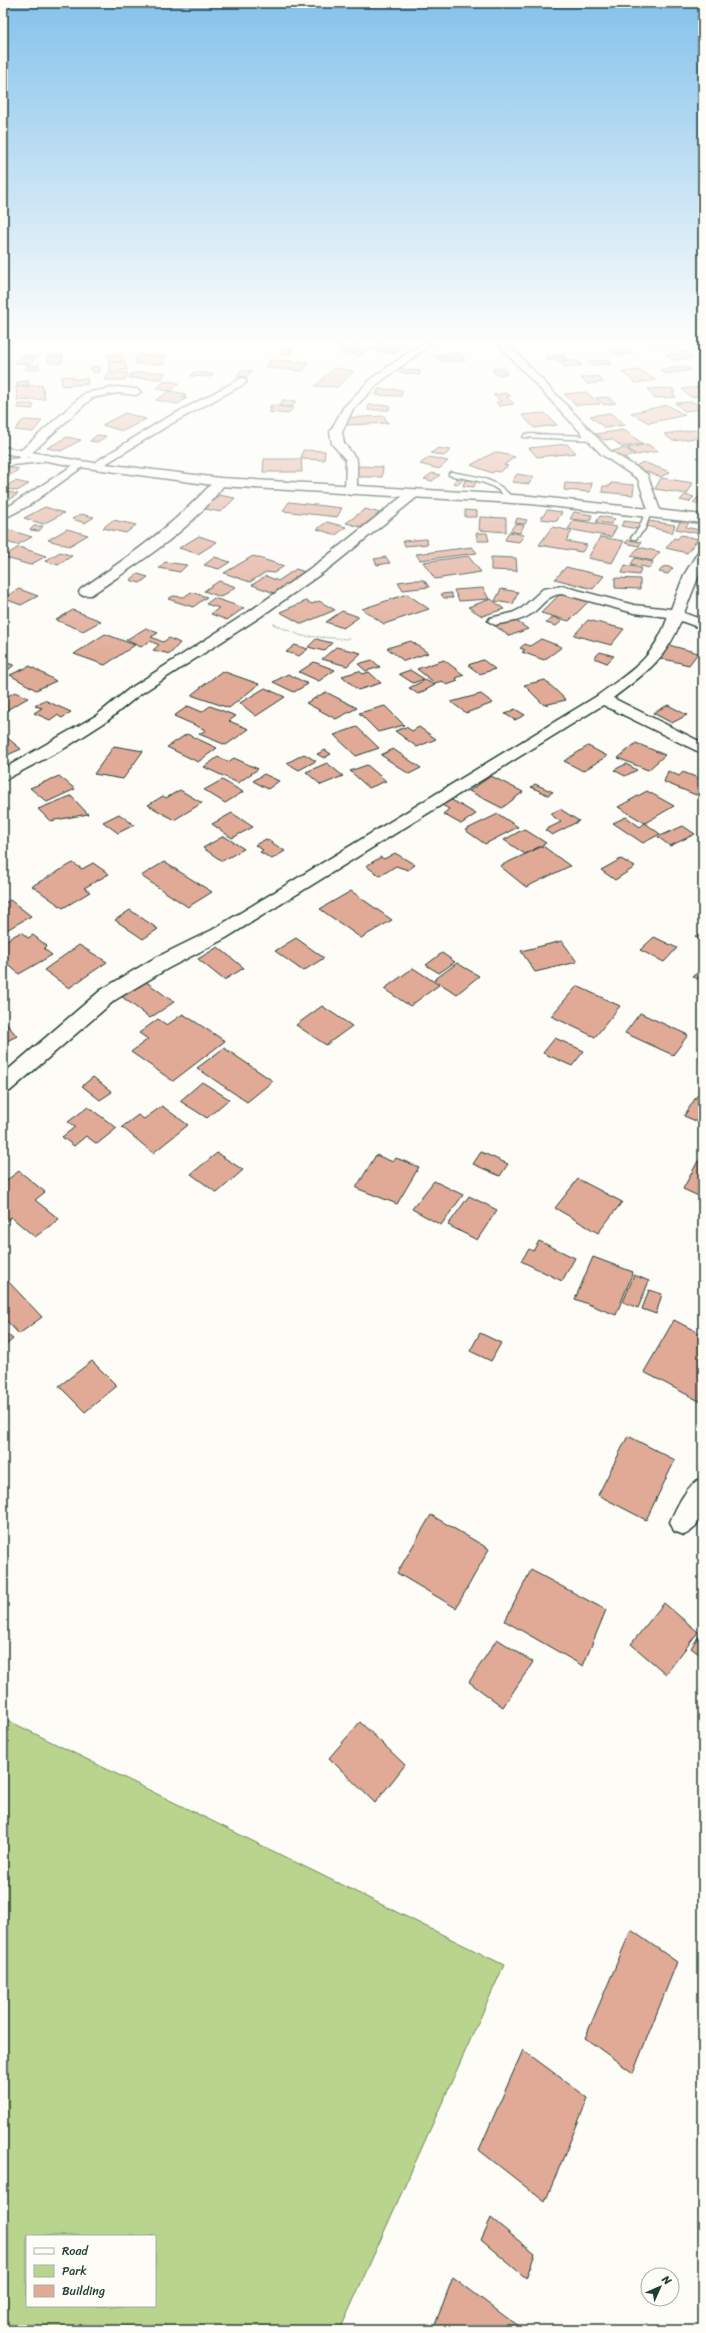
<svg xmlns="http://www.w3.org/2000/svg" width="706" height="2333" font-family="Sriracha,sans-serif">
  <rect width="100%" height="100%" fill="#fdfcf7"/>
  <filter id="ink" filterUnits="userSpaceOnUse"><feTurbulence type="fractalNoise" baseFrequency=".025" numOctaves="2"/><feDisplacementMap in="SourceGraphic" scale="8" xChannelSelector="R" yChannelSelector="G"/><feConvolveMatrix kernelMatrix="1 2 1 2 8 2 1 2 1" color-interpolation-filters="sRGB"/></filter>
  <g filter="url(#ink)">
    <path fill="#b9d48c" stroke="#6c8860" fill-rule="evenodd" d="M3,1718L504,1965L340,2330H3ZM27,2236H155V2306H27Z"/>
    <g fill="#e1aa97" stroke="#1f3d34">
      <path d="M338,343H362L356,349L335,346Z"/>
      <path d="M379,343H402L407,344L395,354L370,350Z"/>
      <path d="M648,343H667L669,346L652,347Z"/>
      <path d="M282,348L292,349L290,355H280Z"/>
      <path d="M343,348L365,351L360,356L338,352Z"/>
      <path d="M625,350L633,354L618,355L611,351Z"/>
      <path d="M687,352L694,358L673,360L666,355Z"/>
      <path d="M123,354L124,361L108,362L107,355Z"/>
      <path d="M461,354L465,361L441,362L436,355Z"/>
      <path d="M21,355L37,356L30,364L14,363Z"/>
      <path d="M137,355H166L164,364H135Z"/>
      <path d="M562,355L567,359L550,361L545,357Z"/>
      <path d="M49,356H63L62,363H48Z"/>
      <path d="M270,360L308,362L303,371L266,368Z"/>
      <path d="M577,360L582,365L564,367L559,361Z"/>
      <path d="M607,360L611,364L591,365L588,361Z"/>
      <path d="M125,362L127,370L110,371L109,363Z"/>
      <path d="M39,365V369L26,370V366Z"/>
      <path d="M99,366L100,372H92L91,367Z"/>
      <path d="M684,366L691,370L667,374L660,370Z"/>
      <path d="M334,368L354,371L337,387L315,386Z"/>
      <path d="M397,368L420,371L419,375L394,371Z"/>
      <path d="M503,368L507,374L496,375L492,369Z"/>
      <path d="M241,370L252,371L247,377L236,376Z"/>
      <path d="M641,370L655,380L636,383L622,372Z"/>
      <path d="M139,372H165L162,379L129,378L131,374Z"/>
      <path d="M194,372L213,374L210,377L191,376Z"/>
      <path d="M108,373H128L125,380H105Z"/>
      <path d="M73,376V379L87,378L88,384L62,386L61,377Z"/>
      <path d="M598,376L604,382L587,384L581,378Z"/>
      <path d="M28,381L29,385L17,386V382Z"/>
      <path d="M165,381L179,383L171,391L156,389Z"/>
      <path d="M42,385L45,399L18,401L16,387Z"/>
      <path d="M702,387L703,395L690,397L682,389Z"/>
      <path d="M667,388L673,389L675,392H672L676,397L654,398L648,389Z"/>
      <path d="M378,389L402,390L401,396L376,395Z"/>
      <path d="M170,391L186,394L182,397L187,398L178,404L156,400Z"/>
      <path d="M586,392L600,404L576,405L564,394Z"/>
      <path d="M507,393L511,396H506L514,404L499,406L496,402H502L493,395Z"/>
      <path d="M607,397L616,403L604,405L596,398Z"/>
      <path d="M283,400L296,401L292,407L279,406Z"/>
      <path d="M694,402L702,409L684,411L675,403Z"/>
      <path d="M18,404H33V409L18,408Z"/>
      <path d="M271,405L293,408L288,414L269,412L272,408H269Z"/>
      <path d="M369,405H389V410H368Z"/>
      <path d="M667,405L685,415L649,423L631,413Z"/>
      <path d="M125,413L146,419L123,431L102,425Z"/>
      <path d="M545,413L557,425L534,428L522,415Z"/>
      <path d="M610,413L625,425L605,428L590,416Z"/>
      <path d="M384,416L388,423L347,425L344,418Z"/>
      <path d="M25,420L42,421L33,432L15,430L21,422Z"/>
      <path d="M703,429V437L673,441L664,434Z"/>
      <path d="M624,430L643,444L622,447L612,439L604,440L596,434Z"/>
      <path d="M97,435L106,436L99,442L90,441Z"/>
      <path d="M67,437L81,440L61,451L47,448Z"/>
      <path d="M567,444L576,453L537,457L529,448Z"/>
      <path d="M647,444L658,451L637,455L627,448Z"/>
      <path d="M438,448L451,450L444,456L431,453Z"/>
      <path d="M625,448L635,455L618,459L608,452Z"/>
      <path d="M303,450L325,451L324,460L301,459Z"/>
      <path d="M495,452L515,457L504,465L508,466L499,472L495,471L492,473L471,465Z"/>
      <path d="M429,457L448,461L439,469L420,464Z"/>
      <path d="M264,459H301L302,472H263Z"/>
      <path d="M643,462L670,472L661,477L634,467Z"/>
      <path d="M3,466L19,469L8,477L3,476Z"/>
      <path d="M358,466L383,467L382,477H356Z"/>
      <path d="M432,473L440,475L432,481L424,479Z"/>
      <path d="M517,474L534,477L529,484L512,482Z"/>
      <path d="M457,478L463,479L459,484L453,483Z"/>
      <path d="M661,478L693,483L687,494L655,489Z"/>
      <path d="M465,480L476,481L474,487L463,486Z"/>
      <path d="M15,481L29,484L17,491L3,488Z"/>
      <path d="M565,483L582,484L592,483L590,492L564,490Z"/>
      <path d="M611,483L634,485L633,495L602,492L603,486H610Z"/>
      <path d="M3,491L18,494L10,499L3,498Z"/>
      <path d="M219,495L235,498L221,512L205,509Z"/>
      <path d="M685,495L694,497L689,502L680,500Z"/>
      <path d="M698,497L703,498V505L693,503Z"/>
      <path d="M289,502L342,508L337,517L283,511Z"/>
      <path d="M45,507L64,513L43,524L24,518Z"/>
      <path d="M365,509L380,513L361,527L346,523Z"/>
      <path d="M465,510L477,511V517H465Z"/>
      <path d="M547,510L562,512L557,521L541,519Z"/>
      <path d="M574,512L592,515L590,521L570,519Z"/>
      <path d="M81,514L94,517L85,523L72,519Z"/>
      <path d="M600,516L615,519L611,524L596,522Z"/>
      <path d="M480,517L506,518V532L479,530Z"/>
      <path d="M517,518L527,520L525,524L515,523Z"/>
      <path d="M113,520L136,525L126,533L103,528Z"/>
      <path d="M574,520L617,527L611,537L568,529Z"/>
      <path d="M681,520L689,522L686,527L703,531L701,534L676,529Z"/>
      <path d="M624,521L641,523L638,529L621,526Z"/>
      <path d="M649,521L675,525L672,533L647,526Z"/>
      <path d="M327,522L346,527L336,535L317,529Z"/>
      <path d="M515,524L524,525L520,533L510,531Z"/>
      <path d="M34,526H43L39,531L30,530Z"/>
      <path d="M552,527L572,531L566,541L587,545L582,552L539,545Z"/>
      <path d="M3,528L32,537L17,545L3,541Z"/>
      <path d="M67,529L88,535L69,546L48,540Z"/>
      <path d="M509,532L524,535L519,542L505,540Z"/>
      <path d="M476,533H487L489,541H478Z"/>
      <path d="M681,535L698,539L687,553L666,548L674,538L677,539Z"/>
      <path d="M199,536L217,542L198,554L179,548Z"/>
      <path d="M600,537L624,541L612,563L588,558Z"/>
      <path d="M426,539L428,544L405,546L403,541Z"/>
      <path d="M628,540L641,542L639,546L625,543Z"/>
      <path d="M19,547L46,556L30,565L3,557Z"/>
      <path d="M472,547L477,553L420,560L416,554Z"/>
      <path d="M639,547L660,552L652,561L631,556Z"/>
      <path d="M60,552L72,556L58,565L45,561Z"/>
      <path d="M253,556L284,566L274,573L266,572L250,582L224,573Z"/>
      <path d="M468,556L481,572L435,579L423,562Z"/>
      <path d="M215,557L230,562L219,569L204,565Z"/>
      <path d="M386,557L390,563L377,565L374,559Z"/>
      <path d="M491,557L516,558L517,571L491,570Z"/>
      <path d="M635,558L653,562L650,568L631,564Z"/>
      <path d="M165,562L187,565L180,572L159,568Z"/>
      <path d="M625,565L641,568L639,575L622,573Z"/>
      <path d="M664,566L673,568L668,574L659,572Z"/>
      <path d="M566,567L604,576L593,589L555,579Z"/>
      <path d="M296,569L311,574L280,595L252,585L266,576L278,581Z"/>
      <path d="M138,574L148,577L140,583L130,580Z"/>
      <path d="M615,578L640,579V589L615,588Z"/>
      <path d="M413,580H424L429,587L403,590L398,582Z"/>
      <path d="M219,581L236,587L221,597L204,591Z"/>
      <path d="M483,588L489,599L459,601L454,590Z"/>
      <path d="M19,589L38,596L21,605L3,598Z"/>
      <path d="M501,589L518,592L513,604L495,601Z"/>
      <path d="M191,592L207,597L193,607L168,599L173,596L184,597Z"/>
      <path d="M451,593L453,598H444L441,594Z"/>
      <path d="M561,593L589,601L569,621L541,613Z"/>
      <path d="M407,594L429,609L384,624L362,609Z"/>
      <path d="M214,598L244,608L227,620L211,614L219,608L206,604Z"/>
      <path d="M491,599L504,609L482,616L468,607Z"/>
      <path d="M306,601L312,604L319,601L335,610L302,624L280,612Z"/>
      <path d="M73,610L101,621L83,631L56,620Z"/>
      <path d="M342,611L359,617L343,628L326,622Z"/>
      <path d="M554,617L562,621L556,626L546,623Z"/>
      <path d="M513,619L528,629L509,636L494,625Z"/>
      <path d="M588,620L624,629L611,645L574,635Z"/>
      <path d="M146,628L158,633L151,637L163,642L169,638L180,643L170,654L153,650L159,645L150,641L141,647L126,640Z"/>
      <path d="M105,634L135,645L105,665L74,654Z"/>
      <path d="M316,639L332,643L324,651L308,647Z"/>
      <path d="M541,639L562,647L544,660L522,652L525,650L520,648L525,644L530,646Z"/>
      <path d="M411,641L428,653L404,661L387,648Z"/>
      <path d="M295,645L308,649L299,656L286,652Z"/>
      <path d="M669,645L698,653L689,665L660,658Z"/>
      <path d="M336,647L361,653L347,666L322,659Z"/>
      <path d="M600,652L614,656L607,663L594,658Z"/>
      <path d="M372,660L380,667L366,671L358,664Z"/>
      <path d="M444,660L464,675L456,678L458,681L447,685L442,681L435,683L417,669Z"/>
      <path d="M483,660L495,669L480,674L468,665Z"/>
      <path d="M3,662L14,665L3,674Z"/>
      <path d="M314,662L335,670L319,681L299,672Z"/>
      <path d="M30,666L56,681L36,690L10,675Z"/>
      <path d="M410,670L424,679L413,683L399,674Z"/>
      <path d="M222,671L259,684L229,708L191,695Z"/>
      <path d="M359,671L363,674L369,672L381,683L358,690L342,676Z"/>
      <path d="M288,674L308,684L294,692L273,682Z"/>
      <path d="M425,680L435,685L418,694L409,688Z"/>
      <path d="M545,680L566,700L544,705L524,685Z"/>
      <path d="M265,688L285,697L256,716L240,703Z"/>
      <path d="M15,692L28,698L3,712V699Z"/>
      <path d="M326,692L357,708L336,719L306,703Z"/>
      <path d="M481,694L493,703L466,713L451,702Z"/>
      <path d="M44,700L71,712L62,718L57,715L50,720L34,713L42,708L35,706Z"/>
      <path d="M668,705L687,715L672,723L653,713Z"/>
      <path d="M188,706L202,712L210,706L236,716L229,721L249,729L226,745L199,734L206,730L174,716Z"/>
      <path d="M385,706L404,725L378,732L359,713Z"/>
      <path d="M515,709L525,715L515,720L505,714Z"/>
      <path d="M357,727L379,748L356,756L334,735Z"/>
      <path d="M406,727L412,731L419,727L436,739L417,747L395,731Z"/>
      <path d="M187,734L217,748L198,762L167,747Z"/>
      <path d="M5,736L21,749L3,757V737Z"/>
      <path d="M636,743L665,755L648,770L618,758Z"/>
      <path d="M114,746L143,751L123,779L94,774Z"/>
      <path d="M588,746L607,756L583,771L564,761Z"/>
      <path d="M393,749L421,768L409,774L381,755Z"/>
      <path d="M325,750L331,754L324,758L317,754Z"/>
      <path d="M304,754L316,761L299,770L287,763Z"/>
      <path d="M218,757L228,762L234,758L258,769L238,783L204,767Z"/>
      <path d="M327,763L343,776L321,785L306,772Z"/>
      <path d="M626,764L637,770L625,776L614,770Z"/>
      <path d="M367,765L386,781L369,788L350,771Z"/>
      <path d="M668,771L679,776L683,772L703,780V788L696,795L664,782Z"/>
      <path d="M264,774L279,781L268,789L253,781Z"/>
      <path d="M59,776L75,789L47,802L30,788Z"/>
      <path d="M491,776L523,792L502,808L469,791Z"/>
      <path d="M222,780L243,792L225,803L204,790Z"/>
      <path d="M535,784L553,792L548,795L531,787Z"/>
      <path d="M180,790L202,803L174,820L148,805L163,796L166,798Z"/>
      <path d="M647,791L674,806L645,823L618,807Z"/>
      <path d="M71,796L88,814L50,821L38,809Z"/>
      <path d="M450,799L476,814L461,824L443,814L449,809L442,805Z"/>
      <path d="M560,809L579,821L552,835L545,830L561,822L550,814Z"/>
      <path d="M232,813L253,827L232,838L212,824Z"/>
      <path d="M119,814L134,825L118,833L103,822Z"/>
      <path d="M498,814L518,827L485,844L465,830Z"/>
      <path d="M626,817L640,827L645,823L660,834L643,843L613,823Z"/>
      <path d="M683,826L695,834L670,846L658,837Z"/>
      <path d="M524,829L546,843L525,854L504,840Z"/>
      <path d="M224,836L244,849L222,861L203,848Z"/>
      <path d="M266,839L285,851L272,859L260,852L263,850L255,845Z"/>
      <path d="M543,846L570,866L526,887L500,866Z"/>
      <path d="M395,853L415,865L408,870L396,866L380,876L366,866L381,857L384,859Z"/>
      <path d="M621,859L635,867L615,880L601,870Z"/>
      <path d="M164,862L212,892L188,907L141,876Z"/>
      <path d="M73,863L82,869L93,863L109,874L84,888L90,892L63,908L32,886Z"/>
      <path d="M351,891L392,920L361,938L320,909Z"/>
      <path d="M10,900L31,916L3,932V904Z"/>
      <path d="M130,910L158,929L143,939L115,920Z"/>
      <path d="M21,932L28,938L33,935L47,946L44,949L52,955L19,974L3,960V942Z"/>
      <path d="M703,932V943L695,936Z"/>
      <path d="M654,937L677,948L664,962L640,950Z"/>
      <path d="M296,938L324,958L303,971L275,951Z"/>
      <path d="M562,941L577,962L535,972L521,951Z"/>
      <path d="M79,945L107,962L69,988L44,970Z"/>
      <path d="M218,947L244,968L224,980L198,959Z"/>
      <path d="M442,953L455,962L439,973L426,965Z"/>
      <path d="M457,963L479,976L457,994L434,980Z"/>
      <path d="M413,968L439,985L410,1006L384,989Z"/>
      <path d="M703,969V983L693,976Z"/>
      <path d="M145,981L174,1002L150,1018L121,996Z"/>
      <path d="M577,986L620,1006L595,1037L551,1016Z"/>
      <path d="M322,1006L352,1026L326,1045L296,1025Z"/>
      <path d="M640,1013L688,1035L673,1055L625,1033Z"/>
      <path d="M183,1014L225,1041L173,1081L131,1052L148,1039L139,1033L158,1019L167,1025Z"/>
      <path d="M3,1020L17,1036L3,1043Z"/>
      <path d="M555,1038L584,1051L572,1066L543,1053Z"/>
      <path d="M224,1048L273,1081L247,1102L197,1068Z"/>
      <path d="M93,1077L112,1092L100,1100L82,1086Z"/>
      <path d="M202,1082L229,1099L207,1118L180,1101Z"/>
      <path d="M700,1091L703,1092V1124L684,1116Z"/>
      <path d="M162,1106L188,1125L153,1153L122,1127L138,1115L144,1119Z"/>
      <path d="M88,1107L117,1128L97,1144L86,1136L74,1146L62,1137L75,1127L68,1122Z"/>
      <path d="M481,1152L508,1164L500,1176L473,1164Z"/>
      <path d="M217,1153L243,1170L217,1193L191,1174Z"/>
      <path d="M376,1155L393,1162L396,1158L419,1167L397,1204L356,1188Z"/>
      <path d="M698,1161L703,1163V1198L683,1189Z"/>
      <path d="M19,1171L45,1192L35,1200L59,1219L35,1237L11,1217L5,1222L3,1221V1183Z"/>
      <path d="M578,1179L622,1202L598,1233L555,1208Z"/>
      <path d="M434,1181L463,1195L441,1225L412,1209Z"/>
      <path d="M469,1196L497,1210L477,1240L448,1225Z"/>
      <path d="M539,1241L575,1258L562,1281L521,1261L529,1249L533,1251Z"/>
      <path d="M593,1257L633,1272L616,1315L575,1299Z"/>
      <path d="M634,1275L649,1281L638,1308L623,1302Z"/>
      <path d="M3,1276L42,1317L19,1334L3,1317Z"/>
      <path d="M649,1290L662,1294L656,1314L642,1309Z"/>
      <path d="M674,1320L703,1335V1403L644,1372Z"/>
      <path d="M3,1331L13,1339L3,1348Z"/>
      <path d="M480,1333L501,1343L491,1361L470,1351Z"/>
      <path d="M92,1361L117,1386L85,1412L59,1386Z"/>
      <path d="M628,1436L675,1460L646,1520L598,1495Z"/>
      <path d="M431,1515L489,1549L456,1608L397,1573Z"/>
      <path d="M531,1570L606,1610L583,1666L505,1621Z"/>
      <path d="M664,1603L698,1632L666,1674L631,1644Z"/>
      <path d="M703,1630V1657L691,1648Z"/>
      <path d="M497,1639L533,1662L503,1707L469,1682Z"/>
      <path d="M360,1722L405,1765L375,1803L329,1758Z"/>
      <path d="M631,1930L677,1962L633,2073L585,2038Z"/>
      <path d="M523,2050L588,2098L545,2202L479,2150Z"/>
      <path d="M491,2218L535,2254L526,2278L481,2240Z"/>
      <path d="M453,2277L519,2327L518,2330H433Z"/>
    </g>
    <g fill="none" stroke-linecap="round" stroke-linejoin="round">
      <g stroke="#1f3d34" stroke-width="3">
        <g id="service">
          <path d="M525,434L592,436L595,438L592,440L523,437Z"/>
          <path d="M451,472C474,476 498,478 512,498L507,499C493,480 470,480 449,475V473Z"/>
          <path d="M646,511L651,512L645,529L636,539H632L631,538L639,528Z"/>
        </g>
      </g>
      <g stroke="#1f3d34" stroke-width="3">
        <g id="minor">
          <path d="M422,343H433L380,382L353,409L342,432L344,443L357,460V491L351,495L347,494L345,491L346,460L332,444L330,432L343,408L372,378Z"/>
          <path d="M497,343H507L609,450L647,474L661,513L659,516H651L649,513L638,479L601,454Z"/>
          <path d="M242,378L246,379V383L169,425L99,468H91L89,466L161,421Z"/>
          <path d="M118,387L136,389L141,392L136,395L118,393L92,398L26,458H42L44,460L42,462L3,466V460L20,458L16,455L18,453L85,393Z"/>
          <path d="M80,461L84,462L86,464L84,466L28,506L3,519V510Z"/>
          <path d="M220,478L226,482C193,530 138,563 91,595H81L79,592L81,589C132,555 174,525 216,479Z"/>
          <path d="M413,490L417,491L419,494L417,497L332,566L260,617L139,695L107,721L65,748L3,781V769L97,715L129,689L250,611L322,560L409,491Z"/>
          <path d="M703,551V565L684,613L703,620V629L681,621C666,660 644,674 613,698L703,743V754L603,705L226,938L167,969L115,1000L10,1091L3,1094V1074L101,990L153,959L212,930L597,696C632,670 652,661 668,617L634,613L562,594C546,595 543,606 531,614C520,622 508,622 495,625L488,621L490,618L512,613L522,608L543,589L562,586L634,605L671,609L684,575L698,552Z"/>
          <path d="M703,1477C703,1499 706,1526 684,1535L674,1531L670,1522C677,1506 687,1484 703,1477Z"/>
        </g>
      </g>
      <g stroke="#1f3d34" stroke-width="3">
        <path id="tertiary" d="M3,447L80,461L220,478L531,496L703,515V523L531,504L220,486L80,467L3,453Z"/>
      </g>
      <path stroke="#1f3d34" stroke-width="1.5" stroke-dasharray="0.5 1.5" stroke-linecap="butt" d="M273,624L302,636L349,639"/>
      <use href="#service" fill="#fdfcf7" fill-rule="evenodd"/>
      <use href="#minor" fill="#fdfcf7" fill-rule="evenodd"/>
      <use href="#tertiary" fill="#fdfcf7" fill-rule="evenodd"/>
    </g>
  </g>
  <linearGradient id="sky" x2="0" y2="1"><stop stop-color="#85c2ec"/><stop offset="0.51" stop-color="#fefefb"/><stop offset="1" stop-color="#fefefb" stop-opacity="0"/></linearGradient>
  <rect width="706" height="670" fill="url(#sky)"/>
  <rect width="706" height="2333" fill="none" stroke="#fdfcf7" stroke-width="16"/>
  <rect x="8" y="8" width="690" height="2317" fill="none" stroke="#1f3d34" stroke-width="1.5" filter="url(#ink)"/>
  <rect x="26" y="2235" width="130" height="72" fill="#fdfcf7" stroke="#a4b0a9"/>
  <rect x="34" y="2248" width="20" height="6" fill="#fdfcf7" stroke="#a4b0a9"/>
  <text x="62" y="2255" font-size="12" fill="#1f3d34">Road</text>
  <rect x="34" y="2265" width="20" height="12" fill="#b9d48c" stroke="#a4b0a9"/>
  <text x="62" y="2275" font-size="12" fill="#1f3d34">Park</text>
  <rect x="34" y="2285" width="20" height="12" fill="#e1aa97" stroke="#a4b0a9"/>
  <text x="62" y="2295" font-size="12" fill="#1f3d34">Building</text>
  <g transform="translate(660 2287) rotate(45)"><circle r="19" fill="#fdfcf7" stroke="#a4b0a9"/>
  <path d="M0-3L7 15L0 10L-7 15Z" fill="#1f3d34"/>
  <text y="-6" font-size="11" font-weight="bold" text-anchor="middle" fill="#1f3d34">N</text>
  </g>
</svg>
